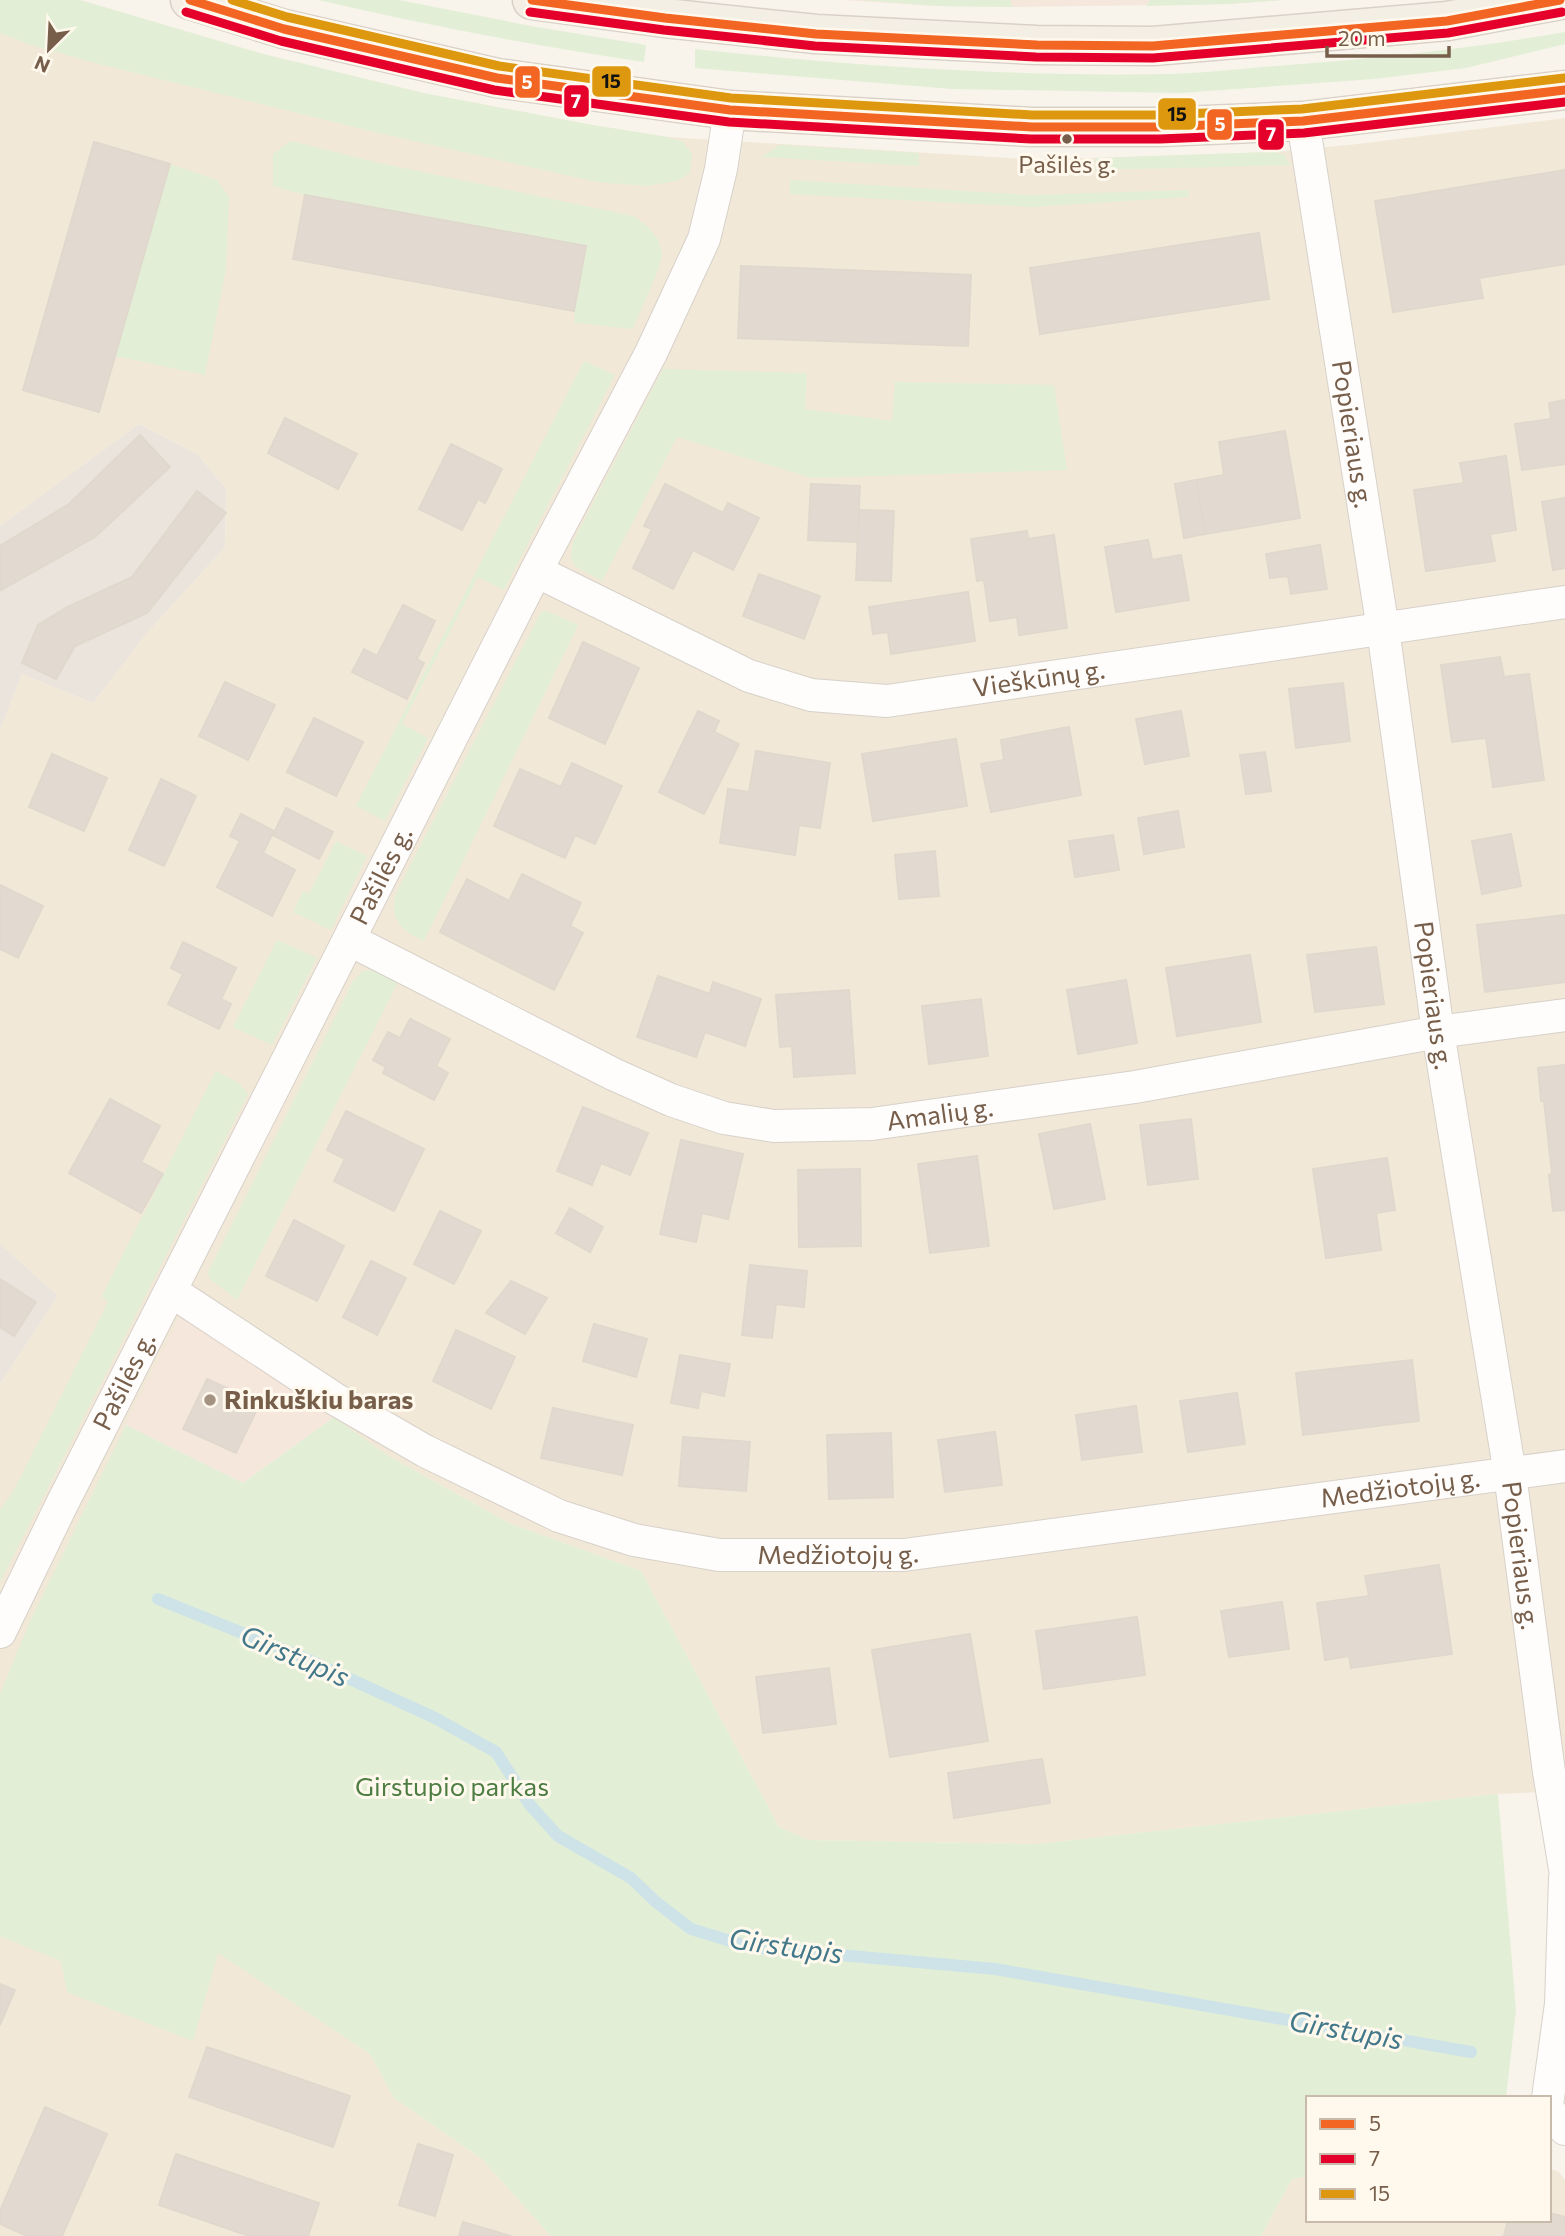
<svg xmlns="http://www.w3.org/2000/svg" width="1565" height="2236" font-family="Commissioner,sans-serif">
  <rect width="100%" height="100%" fill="#f8f4eb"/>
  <g fill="#f1e8d8">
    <path d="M0,0H80L263,54L423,93L592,125L668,137L1026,159L1095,158L1274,152L1358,144L1565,118V1791L1498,1794L1037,1844L808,1840L779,1827L641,1571L511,1524L385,1454L214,1337L126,1425L157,1441L218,1952L370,2054L394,2098L482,2159L551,2236H0V1384L58,1296L0,1244V730L22,674L93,703L145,635L225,547L226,489L197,454L139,424L0,526Z"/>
    <path d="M1549,2168L1559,2172L1565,2180V2236H1261L1292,2179L1308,2176V2220H1549Z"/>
  </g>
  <g fill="#f6e7dc">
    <path d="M842,0H1282L1229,4L1013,7L937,6Z"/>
    <path d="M180,1317L214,1337L334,1417L243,1483L126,1425Z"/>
  </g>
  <g fill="#ebe4dc">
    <path d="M139,424L197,454L226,489L225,547L145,635L93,703L22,674L0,730V526Z"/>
    <path d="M0,1244L58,1296L0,1384Z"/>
  </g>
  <g fill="#e2efd6">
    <path d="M0,0H80L263,54L423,93L592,125L668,137L683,142L692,154L690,173L677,181L646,186L597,182L370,131L103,65L31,45L0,33Z"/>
    <path d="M318,0H399L531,26L646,45L644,62C534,46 426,25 318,0Z"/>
    <path d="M859,0H1010L1013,7L937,6Z"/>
    <path d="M1150,0H1282L1229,4L1146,6Z"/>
    <path d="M1565,32V44L1466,68L1374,79L1181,93L952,89L695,68V49C852,66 1012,77 1170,74C1206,73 1241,69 1276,66C1373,59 1469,49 1565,32Z"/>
    <path d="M291,141L375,162L633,216C646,224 661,237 662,255C662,265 638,316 633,329L575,323L574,311L586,246L305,195L273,186V154Z"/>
    <path d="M779,145L919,153V166L762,157Z"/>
    <path d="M1274,152L1284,155L1290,165L1095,170V158Z"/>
    <path d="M170,164L217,180L229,197L226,268L205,375L115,356Z"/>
    <path d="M790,180L1031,195L1188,190L1189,197L1031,207L790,194Z"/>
    <path d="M584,361L615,375L504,590L478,577L402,724L428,738L385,821L356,806Z"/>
    <path d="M663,369L807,373L805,409L892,421L895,382L1054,385L1067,470L812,478L677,437L602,581L575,566L571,556L573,542Z"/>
    <path d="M547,611L578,625L424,941C401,931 390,919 395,895L541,612Z"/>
    <path d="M336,841L367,856L331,930L293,912L303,891L309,894Z"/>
    <path d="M277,940L317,958L272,1045L233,1027Z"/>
    <path d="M369,970L399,980L237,1300L209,1278L208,1272L353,981L362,972Z"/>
    <path d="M216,1071L240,1084L248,1094L0,1582V1510L14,1490L108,1302L102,1296Z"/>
    <path d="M334,1417L385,1454L511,1524L641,1571L779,1827L808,1840L1037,1844L1498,1794L1516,2010L1506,2098H1308V2176L1292,2179L1261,2236H551L482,2159L394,2098L370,2054L218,1953L193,2041L67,1992L61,1961L0,1936V1694L31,1619L126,1425L243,1483Z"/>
  </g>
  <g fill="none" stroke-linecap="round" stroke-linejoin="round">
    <path stroke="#cde3e8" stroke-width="12" d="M158,1599L302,1657L435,1718L496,1752L530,1805L558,1836L631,1878L656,1902L691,1929L750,1947L995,1969L1471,2052"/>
  </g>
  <g fill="#e2dad0" stroke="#e1d8cd" stroke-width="2">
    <path d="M94,142L170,164L99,412L23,390Z"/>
    <path d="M1565,170V264L1479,278L1483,298L1393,312L1375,201Z"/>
    <path d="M305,195L586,246L574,311L293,259Z"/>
    <path d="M1259,233L1269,299L1040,334L1030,268Z"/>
    <path d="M741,266L971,275L968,346L738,338Z"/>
    <path d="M1565,400V464L1522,470L1515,424L1551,419L1549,403Z"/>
    <path d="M285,418L357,454L338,489L268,453Z"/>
    <path d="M1285,431L1300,518L1205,534L1196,480L1224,475L1219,442Z"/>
    <path d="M140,435L170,467L95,537L1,590L0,546L69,504Z"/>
    <path d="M451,444L502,469L485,503L478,499L462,530L419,509Z"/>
    <path d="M1506,456L1516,530L1490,534L1495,561L1426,571L1414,490L1464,483L1460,463Z"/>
    <path d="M1196,480L1205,534L1184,538L1175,484Z"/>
    <path d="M665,484L723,513L728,503L759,518L733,570L693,550L673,589L633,568L652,529L644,526Z"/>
    <path d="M811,484L860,486L857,542L808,540Z"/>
    <path d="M197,491L226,513L147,613L75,646L56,679L22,663L38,625L66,608L132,577Z"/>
    <path d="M1565,498V568L1553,570L1542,502Z"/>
    <path d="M859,510L894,511L891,581L856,580Z"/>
    <path d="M1027,531L1028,539L1054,535L1067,628L1019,635L1017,617L990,621L984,580L977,581L971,539Z"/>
    <path d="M1148,540L1152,560L1181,555L1189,600L1116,612L1105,547Z"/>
    <path d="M1320,545L1327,589L1291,594L1288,576L1270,578L1266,554Z"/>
    <path d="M759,574L820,596L804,639L743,616Z"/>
    <path d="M968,592L975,641L891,654L888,632L873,634L869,607Z"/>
    <path d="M403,605L435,621L417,659L424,663L407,699L352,672L364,649L377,656Z"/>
    <path d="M583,642L639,668L605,744L549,718Z"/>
    <path d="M1500,657L1504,677L1529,674L1544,780L1493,787L1486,738L1452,742L1441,665Z"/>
    <path d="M225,682L275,705L248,760L199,736Z"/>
    <path d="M1343,683L1350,741L1296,748L1289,689Z"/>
    <path d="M698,711L719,721L714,732L739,744L704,814L659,792Z"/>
    <path d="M1181,711L1189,756L1145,764L1136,719Z"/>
    <path d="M314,718L363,742L336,796L287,772Z"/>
    <path d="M1069,727L1081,795L991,812L981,764L1004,760L1001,740Z"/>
    <path d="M956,739L967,806L873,821L862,754Z"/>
    <path d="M756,751L830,763L820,828L799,825L795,855L720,843L728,789L749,792Z"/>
    <path d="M1265,752L1271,791L1246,794L1240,755Z"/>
    <path d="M52,754L107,778L84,831L29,807Z"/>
    <path d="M572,763L622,786L595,844L575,835L565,858L494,826L520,769L561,787Z"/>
    <path d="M161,779L196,796L164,866L129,850Z"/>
    <path d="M286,808L333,832L319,859L273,835Z"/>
    <path d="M1178,811L1184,847L1144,854L1138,818Z"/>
    <path d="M241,814L274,831L263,853L295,870L272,916L217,887L240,841L230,836Z"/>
    <path d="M1511,834L1521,886L1482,894L1472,841Z"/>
    <path d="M1113,835L1119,870L1075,877L1069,841Z"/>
    <path d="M935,851L939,896L899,899L895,855Z"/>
    <path d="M522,874L581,903L570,926L583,933L554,990L440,932L467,879L509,901Z"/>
    <path d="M0,885L43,906L18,958L0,949Z"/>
    <path d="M1565,915V982L1485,992L1477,925Z"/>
    <path d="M183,942L236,968L221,999L231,1004L219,1029L168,1004L183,974L171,968Z"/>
    <path d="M1376,947L1384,1004L1315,1012L1307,955Z"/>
    <path d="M1250,955L1261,1022L1177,1036L1166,968Z"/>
    <path d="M658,976L710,994L713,982L761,999L745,1046L705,1032L696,1057L637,1037Z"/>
    <path d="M1126,980L1137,1043L1078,1054L1067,990Z"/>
    <path d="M849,990L855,1073L794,1077L792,1046L780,1047L776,995Z"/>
    <path d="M981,999L988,1056L929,1064L922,1006Z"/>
    <path d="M410,1019L450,1039L436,1066L448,1073L434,1100L383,1073L386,1067L373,1060L388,1032L400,1038Z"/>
    <path d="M1565,1065V1210L1553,1211L1549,1175L1552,1174L1544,1101H1541L1538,1068Z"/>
    <path d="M110,1099L160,1126L141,1162L163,1174L141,1213L69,1173Z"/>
    <path d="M583,1107L648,1133L630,1175L601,1163L592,1185L557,1171Z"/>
    <path d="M346,1111L424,1149L394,1211L334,1181L345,1159L327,1150Z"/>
    <path d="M1191,1119L1198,1179L1148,1185L1140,1125Z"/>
    <path d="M1090,1124L1105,1199L1054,1209L1039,1134Z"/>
    <path d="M681,1140L743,1154L728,1219L702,1213L696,1242L660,1234Z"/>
    <path d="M977,1156L989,1246L930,1253L918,1164Z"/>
    <path d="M1387,1158L1395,1210L1376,1213L1381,1250L1326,1258L1313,1169Z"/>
    <path d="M860,1169L861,1246L799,1247L798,1170Z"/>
    <path d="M570,1208L603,1227L590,1252L556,1233Z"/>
    <path d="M440,1211L481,1231L454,1284L414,1264Z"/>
    <path d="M294,1220L344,1246L317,1301L266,1276Z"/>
    <path d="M371,1261L406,1278L377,1335L343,1317Z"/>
    <path d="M750,1265L807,1271L804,1307L776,1304L772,1338L742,1335Z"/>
    <path d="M0,1279L36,1302L14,1336L0,1327Z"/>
    <path d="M511,1281L547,1298L525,1334L486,1313Z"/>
    <path d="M594,1324L647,1339L636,1377L583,1361Z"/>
    <path d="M456,1330L515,1357L491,1409L433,1381Z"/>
    <path d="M680,1355L730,1364L724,1396L701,1391L698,1408L671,1403Z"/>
    <path d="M1412,1360L1419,1421L1303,1435L1296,1373Z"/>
    <path d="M207,1379L260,1403L236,1453L183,1429Z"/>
    <path d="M1237,1393L1245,1444L1188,1452L1180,1401Z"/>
    <path d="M1136,1406L1142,1452L1082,1460L1076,1415Z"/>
    <path d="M553,1408L633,1425L622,1475L541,1458Z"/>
    <path d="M995,1432L1002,1485L945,1492L938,1440Z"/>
    <path d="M891,1433L893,1497L829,1499L827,1435Z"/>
    <path d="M683,1437L750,1442L746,1491L679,1486Z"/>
    <path d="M1439,1565L1452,1654L1351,1668L1349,1656L1325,1660L1317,1603L1369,1596L1365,1576Z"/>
    <path d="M1282,1602L1289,1649L1229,1657L1221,1611Z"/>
    <path d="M1137,1617L1145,1675L1044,1689L1036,1631Z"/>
    <path d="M970,1634L988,1741L890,1757L872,1650Z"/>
    <path d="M829,1668L836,1724L763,1733L756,1677Z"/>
    <path d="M1042,1759L1050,1803L954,1818L948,1773Z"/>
    <path d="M0,1984L15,1990L0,2025Z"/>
    <path d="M207,2047L350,2096L333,2147L189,2097Z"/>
    <path d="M45,2107L107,2134L62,2236H27L0,2224V2211Z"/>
    <path d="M418,2144L453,2155L435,2216L399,2205Z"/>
    <path d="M176,2154L319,2203L308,2236H249L159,2205Z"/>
    <path d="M1549,2213L1565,2217V2236H1504L1508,2220H1549Z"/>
    <path d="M463,2222L511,2236H459Z"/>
  </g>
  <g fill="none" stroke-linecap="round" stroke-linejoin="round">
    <g stroke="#d7d1c9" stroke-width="34">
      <g id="street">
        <path id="s1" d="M1303,121L1383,629L1438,1032L1510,1474L1549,1772L1565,1869"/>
        <path id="s2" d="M536,571L749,676L811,695L887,701L1565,602"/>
        <path id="s3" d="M350,940L613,1074L671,1100L724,1118L774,1126L872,1124L1135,1087L1438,1032L1565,1015"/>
        <path id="s4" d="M171,1291L335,1399L425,1451L559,1516L634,1540L719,1555H904L1565,1466"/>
        <path id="s5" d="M0,1632L62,1504L536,571L651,353L704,239L721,169L730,110"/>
        <path d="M1548,2098L1561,2004L1565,1878"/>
        <path d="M1549,2111L1565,2129"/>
      </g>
    </g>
    <g stroke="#d9d1c9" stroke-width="41">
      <g id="primary">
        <path d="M190,0L284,29L497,78L730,110L1032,127H1159L1303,121L1565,90"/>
        <path d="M532,0L665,18L816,34L1037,45L1153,46L1447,21L1560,0"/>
      </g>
    </g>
    <use href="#street" stroke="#fefdfc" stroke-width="32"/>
    <use href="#primary" stroke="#f3efe5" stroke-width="38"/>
    <g stroke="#fff9ed" stroke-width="14">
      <g id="bus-1">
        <path d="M190,0L284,29L497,78L730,110L1032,127H1159L1303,121L1565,90"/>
        <path d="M532,0L665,18L816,34L1037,45L1153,46L1447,21L1560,0"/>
      </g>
    </g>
    <g stroke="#fff9ed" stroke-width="14">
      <g id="bus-2">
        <path d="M186,12L281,41L494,90L729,122L1031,139H1160L1304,133L1565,102"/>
        <path d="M530,12L664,30L815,46L1036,57L1153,58L1448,33L1562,12"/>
      </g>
    </g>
    <g stroke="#fff9ed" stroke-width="14">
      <path id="bus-3" d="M232,0L287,17L499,66L731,98L1032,115H1159L1302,109L1564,78"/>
    </g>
    <use href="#bus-1" stroke="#f26522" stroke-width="9"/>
    <use href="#bus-2" stroke="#e4002b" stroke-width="9"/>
    <use href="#bus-3" stroke="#dd980f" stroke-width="9"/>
  </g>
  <circle fill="#775e4a" stroke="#fff9ed" stroke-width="2.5" cx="1067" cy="139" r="6"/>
  <circle fill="#a49282" stroke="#fff9ed" stroke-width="2.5" cx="210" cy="1400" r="7"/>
  <g text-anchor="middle" stroke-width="6" stroke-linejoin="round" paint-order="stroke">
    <g font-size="24" fill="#775e4a" stroke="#fff9ed">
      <text x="1067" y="173">Pašilės g.</text>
    </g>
    <g font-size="26" fill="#775e4a" stroke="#fff9ed">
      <text dy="9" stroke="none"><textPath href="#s1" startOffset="317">Popieriaus g.</textPath></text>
      <text dy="9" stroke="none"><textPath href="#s2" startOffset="532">Vieškūnų g.</textPath></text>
      <text dy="9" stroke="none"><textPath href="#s5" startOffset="847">Pašilės g.</textPath></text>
      <text dy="9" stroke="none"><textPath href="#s1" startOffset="884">Popieriaus g.</textPath></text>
      <text dy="9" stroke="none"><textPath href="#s3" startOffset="632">Amalių g.</textPath></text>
      <text dy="9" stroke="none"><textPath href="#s5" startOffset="280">Pašilės g.</textPath></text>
      <text dy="9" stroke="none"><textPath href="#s4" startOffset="1300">Medžiotojų g.</textPath></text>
      <text dy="9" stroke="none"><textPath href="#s4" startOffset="733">Medžiotojų g.</textPath></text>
      <text dy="9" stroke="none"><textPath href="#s1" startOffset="1451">Popieriaus g.</textPath></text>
    </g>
    <g font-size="26" font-weight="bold" fill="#775e4a" stroke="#fff9ed" text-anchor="start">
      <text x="224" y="1409">Rinkuškiu baras</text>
    </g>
    <g font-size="26" fill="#4d7d42" stroke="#fff9ed">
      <text x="452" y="1796">Girstupio parkas</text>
    </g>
    <g font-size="28" font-style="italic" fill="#43788b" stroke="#fff9ed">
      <text transform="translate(295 1656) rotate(23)" y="10">Girstupis</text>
      <text transform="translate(786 1946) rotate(8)" y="10">Girstupis</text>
      <text transform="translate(1346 2030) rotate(10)" y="10">Girstupis</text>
    </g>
  </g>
  <g stroke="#fff9ed" stroke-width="2.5">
    <rect x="591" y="65" width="41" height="33" rx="7" fill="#dd980f"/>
    <rect x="514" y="65" width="27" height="34" rx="7" fill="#f26522"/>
    <rect x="563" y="84" width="27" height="34" rx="7" fill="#e4002b"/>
    <rect x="1157" y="97" width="40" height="34" rx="7" fill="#dd980f"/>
    <rect x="1206" y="108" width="27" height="33" rx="7" fill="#f26522"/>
    <rect x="1257" y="118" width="28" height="33" rx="7" fill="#e4002b"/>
  </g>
  <g font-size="19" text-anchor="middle" font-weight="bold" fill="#fff">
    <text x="527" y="89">5</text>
    <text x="576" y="108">7</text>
    <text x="1220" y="131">5</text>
    <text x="1271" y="141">7</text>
  </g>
  <g font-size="19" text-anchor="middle" font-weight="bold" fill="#111">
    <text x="611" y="88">15</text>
    <text x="1177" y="121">15</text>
  </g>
  <rect x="1306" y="2096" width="245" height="126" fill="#fff9ed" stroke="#c9bbac" stroke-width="2"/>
  <rect x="1320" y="2119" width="35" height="10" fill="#f26522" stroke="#c9bbac" stroke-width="2"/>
  <text x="1369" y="2131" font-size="21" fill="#775e4a">5</text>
  <rect x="1320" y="2154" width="35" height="10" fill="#e4002b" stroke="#c9bbac" stroke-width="2"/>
  <text x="1369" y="2166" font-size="21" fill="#775e4a">7</text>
  <rect x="1320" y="2189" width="35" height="10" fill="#dd980f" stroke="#c9bbac" stroke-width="2"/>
  <text x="1369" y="2201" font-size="21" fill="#775e4a">15</text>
  <g transform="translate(49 49) rotate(204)" stroke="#fff9ed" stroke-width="5" paint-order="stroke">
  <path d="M0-5L12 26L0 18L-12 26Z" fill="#775e4a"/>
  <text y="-10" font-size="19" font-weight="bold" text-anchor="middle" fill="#775e4a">N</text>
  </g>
  <path d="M1327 46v10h122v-10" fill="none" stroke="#775e4a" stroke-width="3.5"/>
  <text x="1338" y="46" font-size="21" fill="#775e4a" stroke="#fff9ed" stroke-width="5" paint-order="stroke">20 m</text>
</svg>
